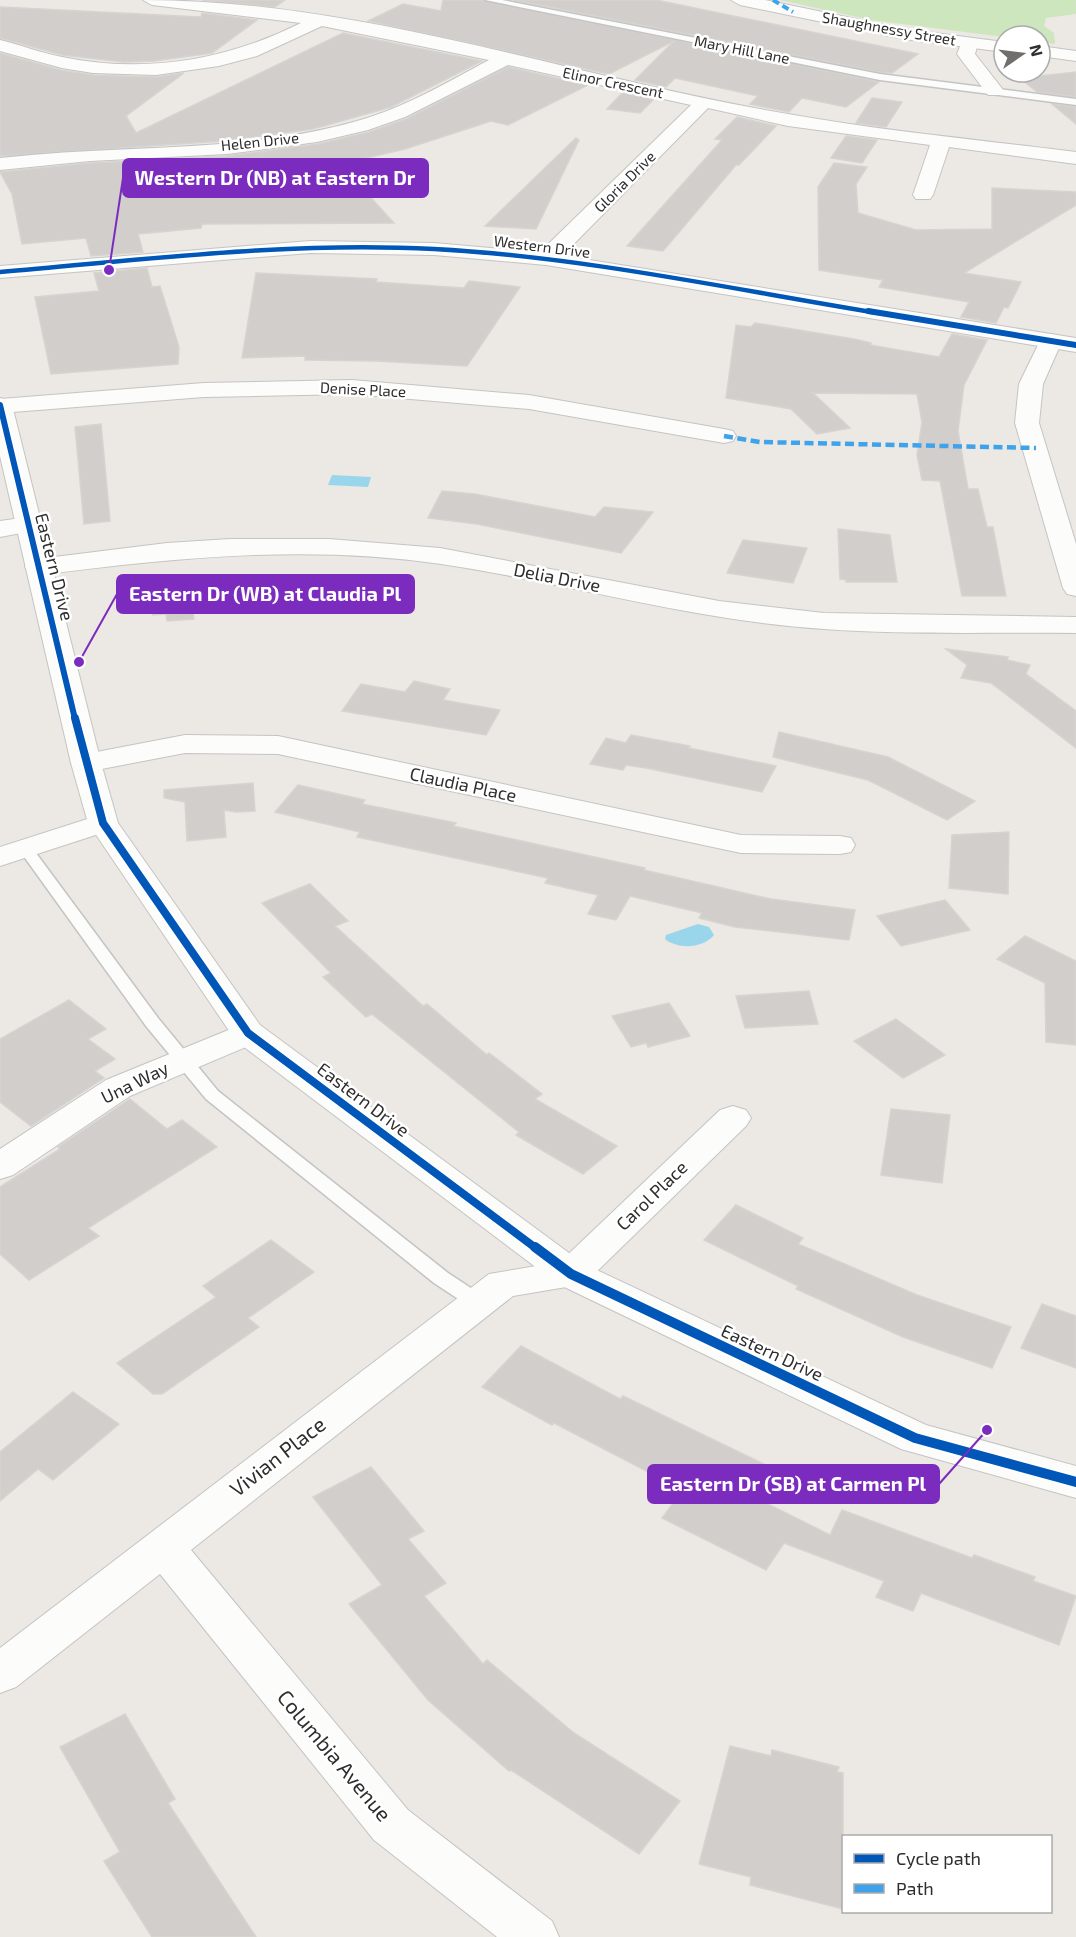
<svg xmlns="http://www.w3.org/2000/svg" width="1076" height="1937" font-family="'Exo 2',sans-serif">
  <rect width="100%" height="100%" fill="#ece8e4"/>
  <path fill="#cee6be" d="M780,0H1076V14L1046,18L1044,26L1054,33L1055,44L1040,42V36L1004,37L871,20Z"/>
  <g fill="#99d6ec">
    <path d="M332,475L371,477L368,487L328,485Z"/>
    <path d="M698,924L709,927L714,935C704,948 678,950 665,939L666,935Z"/>
  </g>
  <g fill="#d1cecb" stroke="#d7d4d0" stroke-width="1.5">
    <path d="M202,0H285L275,7Z"/>
    <path d="M443,0H483L879,82L846,107L802,98L789,112L750,104L758,96L675,78L666,87L635,80L674,41L609,74L368,21L403,4L441,11Z"/>
    <path d="M514,0H656L918,54L892,73L880,72Z"/>
    <path d="M0,7L201,17L202,13L257,20L212,53L154,61L124,62L62,55L0,38Z"/>
    <path d="M343,33L482,61L391,107L313,129L224,141L0,156V53L61,70L93,75L156,77L184,73L126,116L136,133Z"/>
    <path d="M508,67L588,85L508,125L491,121L405,149L340,164L344,169L283,188L284,195L364,190L394,223L202,224L201,228L138,234L143,252L91,256L86,238L22,244L12,194L0,172L90,163L227,156L318,144L369,132L406,119Z"/>
    <path d="M1076,72V97L1037,92L1020,78Z"/>
    <path d="M623,92L654,99L640,113L607,109Z"/>
    <path d="M872,98L902,102L886,127L856,123Z"/>
    <path d="M1052,104L1076,107V124Z"/>
    <path d="M737,117L776,126L739,165H736L663,251L627,246L722,140L715,139Z"/>
    <path d="M846,136L877,140L862,163L831,158Z"/>
    <path d="M576,138L579,140L536,229L485,226Z"/>
    <path d="M834,163L867,167L856,184L858,213L916,230L992,229V188L1076,192V205L964,273L1021,282L1008,308L1004,307L996,323L961,317L969,302L879,287L883,280L819,270L818,187Z"/>
    <path d="M147,268L152,287L160,286L179,347L178,364L51,374L35,297L99,291L94,273Z"/>
    <path d="M256,273L377,279L376,282L464,288L469,281L520,287L467,366L376,361L305,360V356L242,358Z"/>
    <path d="M755,323L854,339L871,343L870,345L939,357L952,334L987,340L964,385L958,431L968,489H978L987,527H993L1006,596H962L940,481L922,480L917,455L922,422L917,394L813,393L850,428L817,434L791,409L726,398L736,325L751,327Z"/>
    <path d="M101,424L110,521L84,524L75,427Z"/>
    <path d="M442,491L475,494L595,517L604,507L653,512L621,553L477,524L428,518Z"/>
    <path d="M838,529L890,535L897,582H846V580L840,579Z"/>
    <path d="M743,540L807,548L793,583L727,573Z"/>
    <path d="M188,584L194,619L167,621L166,614L153,615L154,587Z"/>
    <path d="M946,649L1008,657L1007,660L1030,665L1026,674L1076,711V748L991,683L961,678L967,665Z"/>
    <path d="M414,681L450,689L443,700L500,710L486,735L342,711L361,684L405,692Z"/>
    <path d="M779,732L888,757L975,801L947,820L868,780L773,757Z"/>
    <path d="M631,735L690,746L689,748L776,766L762,792L646,768L626,765L623,770L590,764L606,738L626,743Z"/>
    <path d="M253,783L255,811L236,812L224,810L226,837L187,841L185,802L164,798V790Z"/>
    <path d="M298,785L365,800L362,804L456,823L453,826L645,868L644,870L771,899L855,910L849,940L735,927L699,918L702,913L630,896L616,920L588,914L598,895L545,883L548,878L357,837L360,832L275,812Z"/>
    <path d="M1009,832L1008,894L949,888L952,835Z"/>
    <path d="M310,884L348,921L335,926L423,1006L427,1004L487,1055L489,1053L542,1094L535,1099L617,1146L583,1174L516,1135L519,1132L372,1014L366,1017L323,977L331,973L262,903Z"/>
    <path d="M945,900L970,930L901,946L877,916Z"/>
    <path d="M1025,936L1076,961V1045L1046,1042L1045,983L997,959Z"/>
    <path d="M809,991L818,1024L745,1028L736,996Z"/>
    <path d="M69,1000L106,1029L88,1039L115,1059L95,1071L104,1078L31,1126L0,1102V1039Z"/>
    <path d="M669,1003L690,1036L648,1047L646,1043L631,1047L612,1016Z"/>
    <path d="M896,1019L945,1055L903,1078L854,1041Z"/>
    <path d="M130,1099L167,1129L182,1120L217,1147L88,1228L99,1236L29,1280L0,1254V1187L60,1149L58,1147Z"/>
    <path d="M891,1109L950,1115L942,1183L881,1175Z"/>
    <path d="M736,1205L803,1238L798,1244L917,1295L1011,1327L992,1368L903,1337L796,1289L798,1286L704,1240Z"/>
    <path d="M271,1240L314,1272L248,1318L259,1327L162,1394H153L117,1363L216,1297L203,1286Z"/>
    <path d="M1042,1304L1076,1316V1368L1021,1348Z"/>
    <path d="M521,1346L620,1399L623,1396L764,1464L744,1492L830,1535L842,1510L972,1558L974,1555L1035,1577L1033,1581L1076,1596L1059,1645L921,1593L913,1611L876,1597L884,1581L784,1543L766,1570L662,1518L683,1490L554,1423L552,1425L482,1387Z"/>
    <path d="M73,1392L119,1424L53,1480L38,1469L0,1501V1452Z"/>
    <path d="M371,1467L424,1531L408,1539L446,1583L424,1596L483,1664L487,1660L574,1733L680,1801L639,1854L511,1770L509,1771L428,1700L349,1604L382,1585L313,1497Z"/>
    <path d="M125,1714L175,1799L168,1803L256,1937H152L104,1861L120,1852L60,1747Z"/>
    <path d="M730,1746L771,1756L772,1750L839,1767L837,1772L843,1773V1909L750,1885L751,1877L699,1864Z"/>
  </g>
  <g fill="none" stroke-linecap="round" stroke-linejoin="round">
    <g stroke="#c5c4c5" stroke-width="3">
      <g id="lane">
        <path d="M485,0H502L880,74L1076,99V105L880,80Z"/>
        <path d="M25,843L30,845L158,1018L218,1091L448,1273L486,1298L489,1303L486,1308L479,1310L472,1308L434,1283L206,1099L146,1026L20,851L17,848Z"/>
      </g>
    </g>
    <g stroke="#c5c4c5" stroke-width="2">
      <g id="street">
        <path d="M143,0C363,0 574,78 788,114C883,131 980,140 1076,152V164L949,147L933,195L930,199H916L913,195L930,145L788,126L708,108L554,264H538L535,259L538,254L691,105L508,65L405,117L368,130L317,142L227,154L90,161L0,170V158C118,144 242,154 357,121C404,108 446,83 489,60L322,26L257,56L219,66L156,75L93,73L62,68L0,51V40C21,45 41,53 62,57C145,74 225,61 301,23L152,5Z"/>
        <path d="M969,38L978,43L975,54L1004,91L1002,95H988L957,54L963,39Z"/>
        <path d="M1051,334L1059,336L1062,341L1043,384L1039,423L1076,544V596L1067,594L1063,588L1015,423L1019,384L1040,341L1043,336Z"/>
        <path d="M352,380L529,395L724,429L733,431L736,436L733,441L724,443L529,409L352,394L204,397L0,413V399L204,383Z"/>
        <path d="M28,517L37,520L41,525L37,530L0,537V521Z"/>
        <path d="M230,539H329L440,548L719,601L824,613L1076,617V633C992,632 907,635 824,629C694,621 569,583 441,564C306,544 172,558 38,575L29,573L25,567L29,561L38,559L167,543Z"/>
        <path d="M185,735L278,736L741,835L840,836L851,838L855,845L851,852L840,854L741,853L278,754L185,753L86,772L76,769L71,763L76,757L86,754Z"/>
        <path d="M103,814L114,817L118,823L114,829L0,866V847Z"/>
        <path d="M248,1022L260,1025L265,1033L260,1041L130,1096L13,1175L0,1179V1149L106,1080Z"/>
        <path d="M733,1106L746,1110L751,1118L746,1126L584,1284L513,1296L191,1550L408,1810L552,1921L559,1937H497L374,1840L160,1574L16,1687L0,1693V1648L489,1274L560,1262L720,1110Z"/>
      </g>
    </g>
    <g stroke="#c5c4c5" stroke-width="2">
      <g id="secondary">
        <path d="M731,0H765L904,29L1004,42V52L904,39L740,5Z"/>
        <path d="M1040,46L1076,51V61L1040,56Z"/>
        <path d="M310,241L434,243L546,253L1076,338V352L546,265L434,255L310,253L0,278V266Z"/>
        <path d="M0,398L8,400L12,405L101,763L118,823L260,1025L584,1264L926,1425L1076,1466V1498L901,1449L558,1284L236,1041L88,823L71,763L0,456Z"/>
      </g>
    </g>
    <use href="#lane" fill="#fcfcfb" fill-rule="evenodd"/>
    <use href="#street" fill="#fcfcfb" fill-rule="evenodd"/>
    <use href="#secondary" fill="#fcfcfb" fill-rule="evenodd"/>
    <path stroke="#3ea3eb" stroke-width="4" stroke-dasharray="7 4" stroke-linecap="butt" d="M773,0L793,12"/>
    <path stroke="#3ea3eb" stroke-width="4.5" stroke-dasharray="9 4.5" stroke-linecap="butt" d="M724,436L760,442L1036,448"/>
    <g stroke="#fff" stroke-width="7">
      <path id="cycleway-far3" d="M0,272C144,260 289,241 434,249C583,257 731,289 878,313"/>
    </g>
    <g stroke="#fff" stroke-width="9">
      <g id="cycleway-far2">
        <path d="M868,311L1076,345"/>
        <path d="M0,405L75,719"/>
      </g>
    </g>
    <g stroke="#fff" stroke-width="11">
      <path id="cycleway-far1" d="M75,718L103,823L248,1033L537,1249"/>
    </g>
    <g stroke="#fff" stroke-width="14">
      <path id="cycleway" d="M535,1247L571,1274L915,1438L1076,1482"/>
    </g>
    <use href="#cycleway-far3" stroke="#0057b8" stroke-width="4.5"/>
    <use href="#cycleway-far2" stroke="#0057b8" stroke-width="6"/>
    <use href="#cycleway-far1" stroke="#0057b8" stroke-width="8"/>
    <use href="#cycleway" stroke="#0057b8" stroke-width="10"/>
  </g>
  <g text-anchor="middle" stroke-width="5" stroke-linejoin="round" paint-order="stroke">
    <g font-size="15" fill="#2e2e2e" stroke="#fff">
      <text transform="translate(889 29) rotate(10)" y="5">Shaughnessy Street</text>
      <text transform="translate(742 50) rotate(11)" y="5">Mary Hill Lane</text>
      <text transform="translate(613 83) rotate(12)" y="5">Elinor Crescent</text>
      <text transform="translate(260 142) rotate(-6)" y="5">Helen Drive</text>
      <text transform="translate(625 182) rotate(-45)" y="5">Gloria Drive</text>
      <text transform="translate(542 247) rotate(7)" y="5">Western Drive</text>
      <text transform="translate(363 390) rotate(3)" y="5">Denise Place</text>
    </g>
    <g font-size="18" fill="#2e2e2e" stroke="#fff">
      <text transform="translate(54 567) rotate(76)" y="6">Eastern Drive</text>
      <text transform="translate(557 578) rotate(11)" y="6">Delia Drive</text>
      <text transform="translate(463 785) rotate(12)" y="6">Claudia Place</text>
      <text transform="translate(135 1083) rotate(-26)" y="6">Una Way</text>
      <text transform="translate(363 1100) rotate(37)" y="6">Eastern Drive</text>
      <text transform="translate(652 1196) rotate(-44)" y="6">Carol Place</text>
      <text transform="translate(772 1353) rotate(25)" y="6">Eastern Drive</text>
    </g>
    <g font-size="21" fill="#2e2e2e" stroke="#fff">
      <text transform="translate(278 1457) rotate(-38)" y="7">Vivian Place</text>
      <text transform="translate(334 1756) rotate(50)" y="7">Columbia Avenue</text>
    </g>
  </g>
  <path fill="none" stroke="#7b2cbf" stroke-width="2" d="M109 270L123 178M79 662L117 594M987 1430L939 1484"/>
  <g fill="#7b2cbf" stroke="#fff" stroke-width="2">
    <circle cx="109" cy="270" r="6"/>
    <circle cx="79" cy="662" r="6"/>
    <circle cx="987" cy="1430" r="6"/>
  </g>
  <g fill="#7b2cbf" stroke="#7b2cbf" stroke-width="2">
    <rect x="123" y="159" width="305" height="38" rx="6"/>
    <rect x="117" y="575" width="297" height="38" rx="6"/>
    <rect x="648" y="1465" width="291" height="38" rx="6"/>
  </g>
  <g font-size="20" text-anchor="middle" font-weight="bold" fill="#fff">
    <text x="275" y="185">Western Dr (NB) at Eastern Dr</text>
    <text x="265" y="601">Eastern Dr (WB) at Claudia Pl</text>
    <text x="793" y="1491">Eastern Dr (SB) at Carmen Pl</text>
  </g>
  <rect x="842" y="1835" width="210" height="78" fill="#ffffff" stroke="#ababab" stroke-width="1.5"/>
  <rect x="854" y="1854" width="30" height="9" fill="#0057b8" stroke="#ababab" stroke-width="1.5"/>
  <text x="896" y="1865" font-size="18" fill="#2e2e2e">Cycle path</text>
  <rect x="854" y="1884" width="30" height="9" fill="#3ea3eb" stroke="#ababab" stroke-width="1.5"/>
  <text x="896" y="1895" font-size="18" fill="#2e2e2e">Path</text>
  <g transform="translate(1022 54) rotate(76)"><circle r="28" fill="#ffffff" stroke="#ababab" stroke-width="1.5"/>
  <path d="M0-4.5L10 22L0 15L-10 22Z" fill="#706f6e"/>
  <text y="-9" font-size="16" font-weight="bold" text-anchor="middle" fill="#2e2e2e">N</text>
  </g>
</svg>
